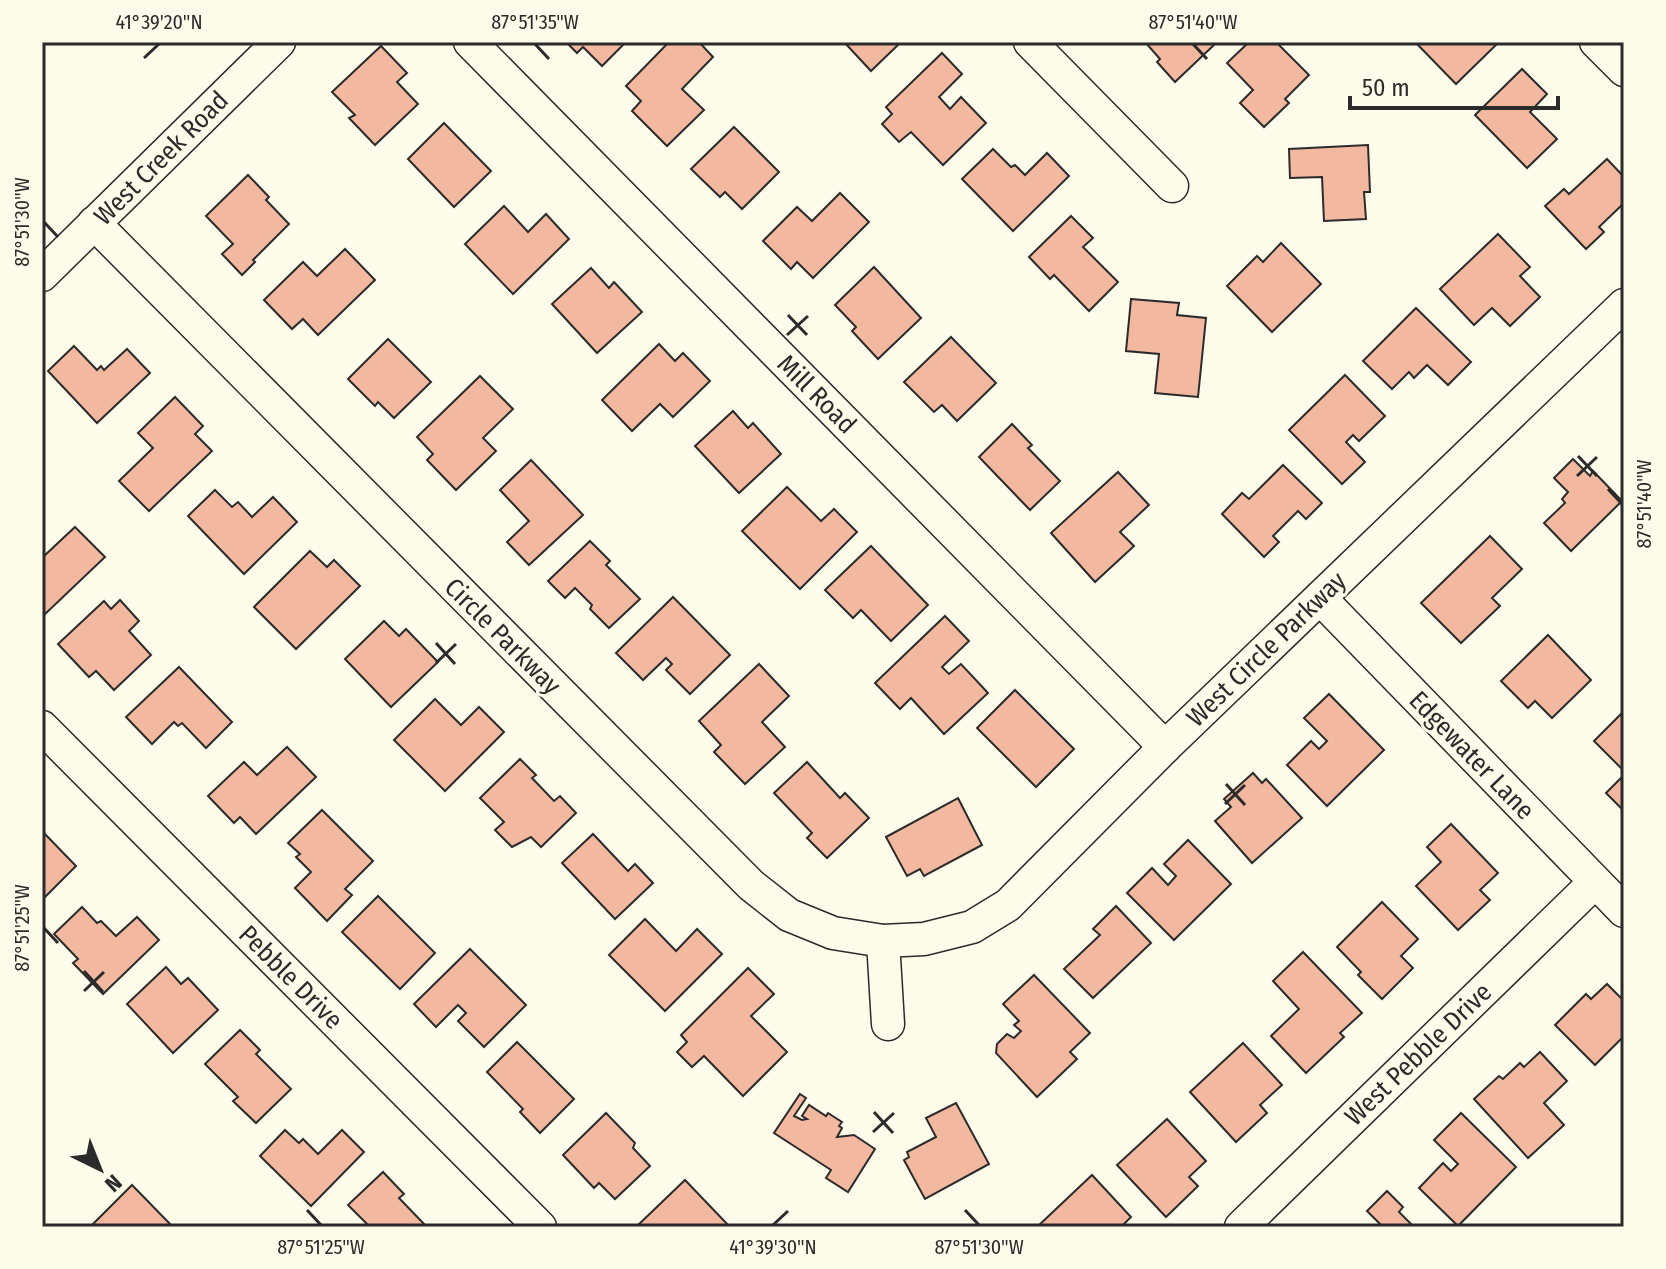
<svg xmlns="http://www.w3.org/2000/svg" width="1666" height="1269" font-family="'Fira Sans Condensed',sans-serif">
  <rect width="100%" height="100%" fill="#fdfbea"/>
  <g fill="#f2b8a0" stroke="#2b2b2b" stroke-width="2">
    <path d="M566,42H626L602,66L583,47L577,53Z"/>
    <path d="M669,42H699L713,57L682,89L704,110L667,146L632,111L641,101L626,86Z"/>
    <path d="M844,42H901L871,71Z"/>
    <path d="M1145,42H1213L1215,44L1175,82L1157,62L1160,59Z"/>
    <path d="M1249,42H1276L1309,75L1285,99L1289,103L1264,127L1240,103L1253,90L1227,63Z"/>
    <path d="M1415,42H1499L1456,84Z"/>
    <path d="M381,46L407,73L397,82L418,104L375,145L349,118L355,115L332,92Z"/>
    <path d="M942,53L962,74L939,97L950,109L961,97L986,123L943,165L911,132L899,142L882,124L892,114L886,107Z"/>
    <path d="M1522,69L1547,94L1530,112L1557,139L1527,168L1475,115Z"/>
    <path d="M444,123L491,171L454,207L408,159Z"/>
    <path d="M734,127L779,172L742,209L725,192L720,197L691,169Z"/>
    <path d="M1368,145L1370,192H1364L1366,219L1324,221L1322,177L1290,178L1289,149Z"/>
    <path d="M993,149L1011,167L1015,165L1025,175L1047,153L1069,176L1013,231L962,179Z"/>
    <path d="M1607,159L1624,177V203L1599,227L1604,232L1586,249L1545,206L1564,189L1569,194Z"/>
    <path d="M248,175L269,197L266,200L289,224L253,260L255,262L242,275L222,254L233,244L206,216Z"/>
    <path d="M840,193L869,222L813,278L797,262L791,269L763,241L797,207L812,221Z"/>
    <path d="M504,206L528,232L546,214L569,239L513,294L465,244Z"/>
    <path d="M1071,216L1093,238L1083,247L1118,282L1089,311L1054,275L1050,279L1029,257Z"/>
    <path d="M1498,234L1530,267L1520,276L1540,297L1510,326L1492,308L1474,325L1440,289Z"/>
    <path d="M1281,243L1321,284L1272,332L1227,286L1257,256L1263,262Z"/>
    <path d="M345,249L375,280L318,335L303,319L292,329L264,300L303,262L317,276Z"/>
    <path d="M874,267L921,318L878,359L852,331L856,327L835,305Z"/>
    <path d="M591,268L609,288L614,282L642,312L597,353L552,304Z"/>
    <path d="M1131,299L1179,303L1177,315L1206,318L1198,397L1155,393L1159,354L1126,351Z"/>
    <path d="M1416,308L1471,362L1448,385L1427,365L1414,378L1409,372L1392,389L1363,361Z"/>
    <path d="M951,337L996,383L957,421L942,405L934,412L904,382Z"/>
    <path d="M388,339L431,382L394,418L378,402L375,406L348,379Z"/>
    <path d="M659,344L675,361L683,353L710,381L673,417L660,404L632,431L602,400Z"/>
    <path d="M74,346L97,370L101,366L104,370L127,349L150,373L97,423L48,371Z"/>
    <path d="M1345,375L1385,416L1359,441L1353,435L1346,442L1365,462L1342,484L1289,430Z"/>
    <path d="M480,376L513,409L483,438L496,451L456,490L427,460L433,454L417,437Z"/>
    <path d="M175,397L203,426L195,434L212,451L149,511L119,481L153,448L138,433Z"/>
    <path d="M733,411L748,428L753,423L781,454L739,493L695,446Z"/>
    <path d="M1012,424L1032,445L1028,448L1060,481L1030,510L979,457Z"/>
    <path d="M1573,459L1590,476L1593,471L1622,501L1571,551L1544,523L1565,503L1562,499L1568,492L1554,478Z"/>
    <path d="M531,460L583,515L529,565L507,542L529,521L500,490Z"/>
    <path d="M1283,465L1322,503L1306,519L1298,511L1273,536L1279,542L1264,557L1222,514L1242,493L1249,499Z"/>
    <path d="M1118,472L1149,505L1120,532L1134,546L1095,582L1051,533Z"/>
    <path d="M787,487L821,521L834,509L857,532L800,589L742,531Z"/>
    <path d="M215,490L232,507L238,502L252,517L273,497L297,522L244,574L188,516Z"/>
    <path d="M75,527L105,557L42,617V558Z"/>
    <path d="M1490,536L1522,569L1492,598L1500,606L1461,643L1421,603Z"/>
    <path d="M590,541L610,561L606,565L640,599L609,628L590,609L592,605L575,588L565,598L548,581Z"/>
    <path d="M871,546L928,605L891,641L861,610L853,618L825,590Z"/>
    <path d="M310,551L327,567L334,560L360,586L296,649L254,607Z"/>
    <path d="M673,597L730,655L690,694L666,670L672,664L666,658L643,680L616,653Z"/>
    <path d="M120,600L139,621L129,631L151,655L114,690L96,671L89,677L58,644L104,601L111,609Z"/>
    <path d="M945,616L969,641L942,667L949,674L961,664L988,693L944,734L911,698L900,709L875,683Z"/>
    <path d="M384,621L399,636L406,629L438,662L391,707L345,659Z"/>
    <path d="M1548,635L1591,680L1552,718L1535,701L1528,708L1501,681Z"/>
    <path d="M759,664L789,696L762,722L785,747L745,784L714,752L721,745L699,721Z"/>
    <path d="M179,667L232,722L206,748L182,723L178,726L174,722L152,744L126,717Z"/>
    <path d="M1015,690L1074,749L1036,787L977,728Z"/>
    <path d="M1329,694L1384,750L1327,806L1287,765L1311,741L1319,749L1327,741L1304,718Z"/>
    <path d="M435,699L461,725L479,707L504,732L445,791L394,740Z"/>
    <path d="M1624,711V771L1594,741Z"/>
    <path d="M287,747L316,777L256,834L240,817L234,823L208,796L244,762L257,775Z"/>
    <path d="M520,759L536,775L532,778L554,801L560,796L576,813L541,847L531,837L512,847L495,830L504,822L480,798Z"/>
    <path d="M807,762L840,798L845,793L869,818L827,858L807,838L812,833L774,793Z"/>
    <path d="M1253,773L1262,783L1266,779L1302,818L1252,863L1215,821L1231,807L1224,799Z"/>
    <path d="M1624,775V811L1606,793Z"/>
    <path d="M958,798L982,845L924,876L920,869L907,876L886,837Z"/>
    <path d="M322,810L373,861L345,889L352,895L327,921L295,888L311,872L296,857L300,854L288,843Z"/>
    <path d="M1451,824L1498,873L1480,890L1490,900L1458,930L1416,886L1441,862L1427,847Z"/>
    <path d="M42,831L76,866L42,900Z"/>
    <path d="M593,834L628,871L635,864L653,883L615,919L562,863Z"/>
    <path d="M1188,840L1231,884L1174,940L1127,893L1152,868L1168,885L1176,876L1164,864Z"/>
    <path d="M378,896L435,953L400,989L342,932Z"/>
    <path d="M1382,902L1418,939L1401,956L1413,968L1382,999L1358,975L1361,972L1337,947Z"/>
    <path d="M1116,906L1151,943L1093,998L1064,969L1100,935L1093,929Z"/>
    <path d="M82,907L97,923L101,921L116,936L137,917L159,940L103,994L73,963L78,959L54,934Z"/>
    <path d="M645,919L676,951L697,929L722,954L665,1011L609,955Z"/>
    <path d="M470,949L526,1005L484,1047L458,1021L466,1013L458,1005L436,1027L414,1004Z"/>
    <path d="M1303,952L1362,1013L1340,1033L1344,1037L1306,1073L1271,1036L1299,1009L1273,981Z"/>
    <path d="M166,967L181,984L188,978L218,1010L173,1053L127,1004Z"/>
    <path d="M748,968L774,994L751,1016L787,1052L743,1096L704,1056L692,1067L677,1052L687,1042L681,1035Z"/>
    <path d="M1034,975L1090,1033L1070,1052L1077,1059L1037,1097L996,1053L997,1044L1007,1034L1014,1038L1021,1031L1014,1025L1019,1021L1003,1004Z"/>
    <path d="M1607,984L1624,1001V1036L1595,1065L1555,1025L1586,994L1591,999Z"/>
    <path d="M240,1030L260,1050L256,1054L291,1089L256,1123L233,1101L238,1097L205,1064Z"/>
    <path d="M517,1042L574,1099L540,1133L520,1112L523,1109L487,1072Z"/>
    <path d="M1243,1043L1282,1085L1260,1105L1267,1113L1236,1142L1190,1092Z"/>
    <path d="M1540,1052L1567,1081L1544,1103L1564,1125L1528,1158L1474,1099L1499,1076L1503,1079L1520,1063L1524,1067Z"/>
    <path d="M800,1094L806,1098L794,1116L802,1120L807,1119L802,1116L809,1105L826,1116L828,1113L842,1122L839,1126L842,1128L837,1137L854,1135L875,1149L848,1192L826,1178L831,1170L774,1133Z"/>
    <path d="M956,1103L989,1164L925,1199L904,1160L909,1157L907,1152L936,1137L926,1118Z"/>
    <path d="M606,1113L635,1143L633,1148L650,1166L615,1199L599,1183L594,1188L563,1155Z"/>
    <path d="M1461,1113L1516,1167L1458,1226L1419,1188L1443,1163L1451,1171L1458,1164L1434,1140Z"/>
    <path d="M1167,1119L1206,1161L1189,1177L1198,1186L1166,1217L1117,1165Z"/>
    <path d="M285,1130L299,1143L303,1139L318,1154L342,1130L364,1152L311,1206L260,1156Z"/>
    <path d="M383,1172L404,1194L399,1198L427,1227H370L348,1205Z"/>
    <path d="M1092,1175L1131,1217L1121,1227H1037Z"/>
    <path d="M685,1180L730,1227H636Z"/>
    <path d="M132,1185L173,1227H90Z"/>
    <path d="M1387,1191L1403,1207L1399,1212L1414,1227H1383L1367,1211Z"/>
  </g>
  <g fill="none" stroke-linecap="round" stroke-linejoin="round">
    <g stroke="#2b2b2b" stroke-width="35">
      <g id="minor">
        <path d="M470,42L1165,747"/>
        <path d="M1030,42L1172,186"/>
        <path d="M1596,42L1624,70"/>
        <path d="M94,223L751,885L789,915L833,933L883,941L924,939L972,927L1008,905L1165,747L1624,305"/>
        <path d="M42,275L279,42"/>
        <path d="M1320,598L1624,911"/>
        <path d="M42,727L540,1227"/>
        <path d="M883,941L888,1024"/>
        <path d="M1241,1227L1595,882"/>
      </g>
    </g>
    <use href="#minor" stroke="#fdfbea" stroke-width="32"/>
  </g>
  <path fill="none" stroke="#2b2b2b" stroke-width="3" d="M535,44L549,59M1193,44L1207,59M144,58L159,44M44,222L58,237M788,315L807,335M787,335L808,316M1578,456L1597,476M1577,476L1597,457M1608,489L1622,504M436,643L455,664M436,663L456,644M1226,784L1245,805M1225,804L1245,785M44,928L58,943M84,971L103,992M84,991L104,972M874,1112L893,1133M873,1132L894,1113M307,1210L321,1225M965,1210L979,1225M773,1225L788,1211"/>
  <g text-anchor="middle" stroke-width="6" stroke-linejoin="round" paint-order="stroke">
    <g font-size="26" fill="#2b2b2b" stroke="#fdfbea">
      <text transform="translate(161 158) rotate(-45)" y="9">West Creek Road</text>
      <text transform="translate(817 394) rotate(45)" y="9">Mill Road</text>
      <text transform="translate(503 636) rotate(45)" y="9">Circle Parkway</text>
      <text transform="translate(1266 649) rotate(-44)" y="9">West Circle Parkway</text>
      <text transform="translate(1472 755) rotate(46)" y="9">Edgewater Lane</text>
      <text transform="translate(291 977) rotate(45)" y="9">Pebble Drive</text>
      <text transform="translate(1418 1054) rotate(-44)" y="9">West Pebble Drive</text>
    </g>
  </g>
  <rect width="1666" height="1269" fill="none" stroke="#fdfbea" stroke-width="88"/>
  <g transform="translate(100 1169) rotate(137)" stroke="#fdfbea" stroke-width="6" paint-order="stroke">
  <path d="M0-6L14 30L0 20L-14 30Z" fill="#2b2b2b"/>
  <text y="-12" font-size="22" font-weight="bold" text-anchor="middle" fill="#2b2b2b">N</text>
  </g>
  <path d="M1350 96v12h208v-12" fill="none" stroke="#2b2b2b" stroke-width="4"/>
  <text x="1362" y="96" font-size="24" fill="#2b2b2b" stroke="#fdfbea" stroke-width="6" paint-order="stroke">50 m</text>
  <rect x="44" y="44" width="1578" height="1181" fill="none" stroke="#2b2b2b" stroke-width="3"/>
  <g font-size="20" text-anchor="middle" fill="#2b2b2b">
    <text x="159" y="29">41°39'20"N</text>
    <text x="535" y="29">87°51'35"W</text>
    <text x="1193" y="29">87°51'40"W</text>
    <text transform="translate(22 222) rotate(-90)" y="7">87°51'30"W</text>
    <text transform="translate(1644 504) rotate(-90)" y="7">87°51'40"W</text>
    <text transform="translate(22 928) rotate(-90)" y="7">87°51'25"W</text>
    <text x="321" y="1254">87°51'25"W</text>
    <text x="773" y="1254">41°39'30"N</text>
    <text x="979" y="1254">87°51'30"W</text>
  </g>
</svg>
